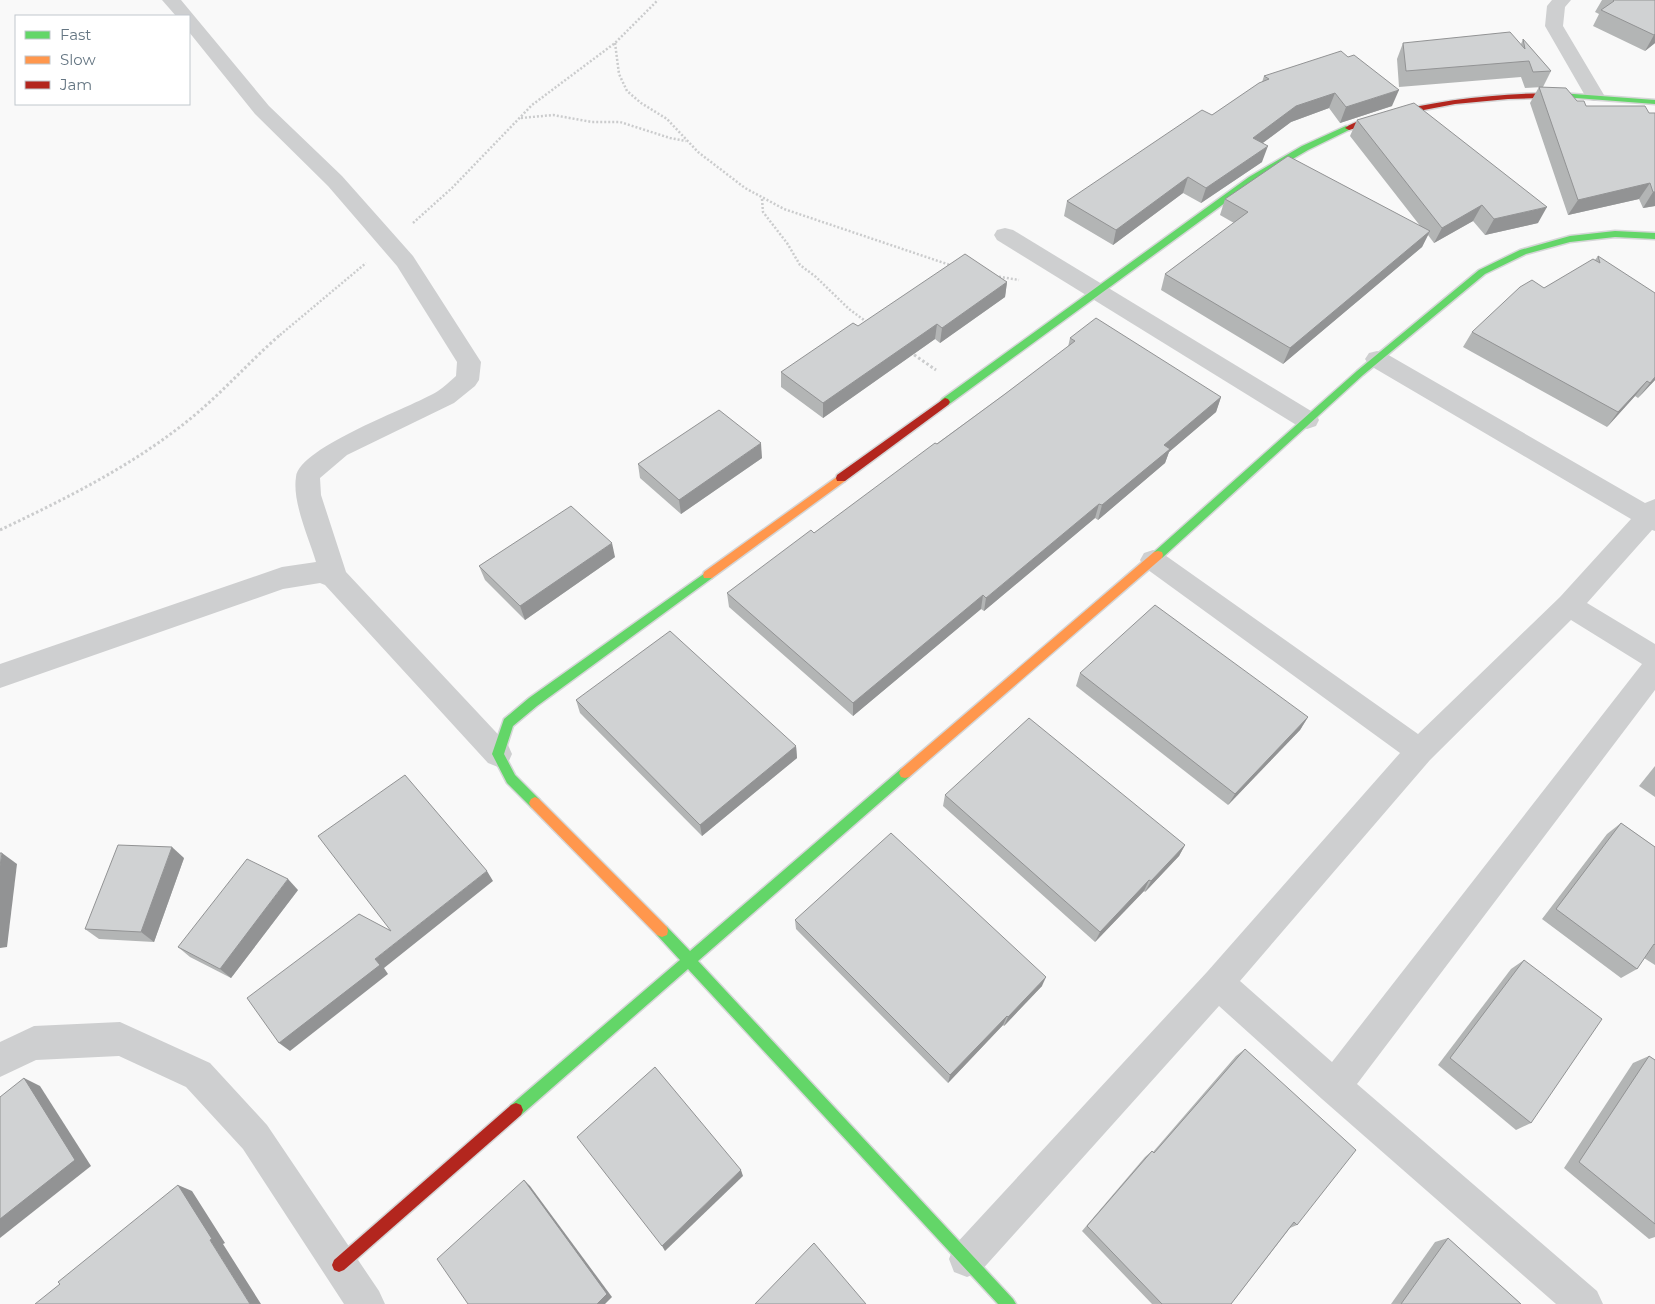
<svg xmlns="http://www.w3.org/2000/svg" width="1655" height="1304" font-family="Montserrat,sans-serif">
  <rect width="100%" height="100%" fill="#f9f9f9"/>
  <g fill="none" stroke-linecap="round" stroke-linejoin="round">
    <g stroke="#d5d6d7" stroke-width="3">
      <g id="fast">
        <path d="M1560,93L1655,100V104L1563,97L1559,95Z"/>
        <path d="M1346,126L1353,128L1308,150L1255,181L948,405H942L940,402L942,399L1249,177L1302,146Z"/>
        <path d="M1615,231L1655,233V239L1615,237L1570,242L1526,254L1485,274L1363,375L1162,558H1154L1153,555L1154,552L1357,371L1479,270L1520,250L1570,236Z"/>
        <path d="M708,571L713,575L712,578L537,706L513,726L504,754L515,775L539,799L541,803L539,807L535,809L531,807L507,783L492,754L504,719L529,698Z"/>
        <path d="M905,768L909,769L911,773L909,777L698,961L1013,1299L1016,1304H998L688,969L521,1115L516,1117L511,1115L509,1110L511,1105L680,960L657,935L656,931L657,927L662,925L667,927L690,951L901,769Z"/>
      </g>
    </g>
    <g stroke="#d5d6d7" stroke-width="3">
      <g id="slow">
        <path d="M841,474L845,475L846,478L845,481L712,578H704L703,575L704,572Z"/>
        <path d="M1158,551L1162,552L1163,555L1162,558L909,777L905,778L901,777L899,773L901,769L1154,552Z"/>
        <path d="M535,797L539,799L667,927L668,931L667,935L662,937L657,935L531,807L529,803L531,799Z"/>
      </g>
    </g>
    <g stroke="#d5d6d7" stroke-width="3">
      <g id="jam">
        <path d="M1563,93L1567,95L1566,97L1508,99L1455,104L1403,114L1349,130L1345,128C1354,121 1370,118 1381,115C1441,99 1501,93 1563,93Z"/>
        <path d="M945,398L948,399L950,402L948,405L845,481H837L836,478L837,475Z"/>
        <path d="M516,1103L521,1105L523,1110L521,1115L344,1270L339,1272L334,1270L332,1265L334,1260L511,1105Z"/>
      </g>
    </g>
    <g stroke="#cbcccd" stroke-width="2.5" stroke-dasharray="2 2" stroke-linecap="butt">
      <path d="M615,43L619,74L627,91L641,103L667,119L698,152L745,188L784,209L953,266"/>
      <path d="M521,118L553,115L592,122H620L670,138L686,141"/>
      <path d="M762,199L763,212L787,243L800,265L816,277L849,309L868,323"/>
      <path d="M413,223L452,188L532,105L615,43L658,0"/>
      <path d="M995,276L1019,280"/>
      <path d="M280,335L366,263"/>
    </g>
    <g stroke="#cbcccd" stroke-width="3" stroke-dasharray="2.5 2.5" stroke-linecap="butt">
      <path d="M910,352L936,370"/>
      <path d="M0,530C67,498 132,466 190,419C222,393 250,361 281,334"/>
    </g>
    <g fill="#cecfd0" fill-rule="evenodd">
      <path d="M162,0H181L269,106L342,176L413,256L481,362L479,380L475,386L454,403L347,455L320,478L321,495L346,572L508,745L512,754L508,763L498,767L488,763L325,585L320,583L283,589L0,688V664L282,567L316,562C309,538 292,502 296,477C300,446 411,408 438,391C444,387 450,381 456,376L457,362L397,266L328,186L255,114L189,32V16H176Z"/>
      <path d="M1552,0H1571L1565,7L1563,26L1604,95L1601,99L1594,101L1587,99L1545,26L1547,6Z"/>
      <path d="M1005,228L1013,230L1316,414L1319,420L1316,426L1307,429L1298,426L997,240L994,235L997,230Z"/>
      <path d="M1377,351L1385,353L1645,503L1655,499V531L1652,530L1587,603L1655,644V690L1357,1084L1597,1291L1603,1304H1556L1322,1099L1219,1006L980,1272L967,1277L954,1272L949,1259L954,1246L1207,972L1400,753L1144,567L1140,560L1144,553L1153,550L1162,553L1418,734L1560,597L1631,519L1369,365L1365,359L1369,353ZM1571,620L1642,664L1332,1062L1240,981L1430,760Z"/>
      <path d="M120,1022L210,1063L267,1125L379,1291L385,1304H344L243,1149L186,1087L119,1056L36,1060L0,1077V1042L34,1026Z"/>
    </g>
    <use href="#fast" fill="#63d668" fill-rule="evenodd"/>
    <use href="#slow" fill="#ff974d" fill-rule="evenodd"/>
    <use href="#jam" fill="#b3261e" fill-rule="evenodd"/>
  </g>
  <g fill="#b3b5b5">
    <path d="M1602,0H1655V43L1645,51L1593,26L1599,14L1595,12Z"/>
    <path d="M1523,39L1551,71L1543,87L1525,88L1521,77L1399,87L1397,59L1403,43L1521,44Z"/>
    <path d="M1264,76L1392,106L1340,123L1329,108L1291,122L1262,143V162L1201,203L1183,193L1113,245L1064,216L1067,201L1212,115L1262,82Z"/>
    <path d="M1539,87L1577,101L1586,106L1649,113H1655V206L1643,208L1639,199L1568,215L1530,103Z"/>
    <path d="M1357,120L1538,223L1485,235L1473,221L1434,243L1428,235L1422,247L1283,364L1161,290L1165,274L1234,223L1220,215L1225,199L1421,227L1350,136Z"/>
    <path d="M1598,256L1655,380L1638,398L1635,396L1607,427L1463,347L1472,332L1544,288L1595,260Z"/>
    <path d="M1007,282L1005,297L940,343L935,339L823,418L781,387V372L858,326Z"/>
    <path d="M1070,338L1221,397L1216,412L1169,452L1165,463L1098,520L1095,518L984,611L981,609L853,716L729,607L727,593L814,533L1005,394L1068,347Z"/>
    <path d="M762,458L681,514L640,478L638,464Z"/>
    <path d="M615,557L525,620L485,580L479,566Z"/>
    <path d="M1080,673L1308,717L1300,730L1228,805L1076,686Z"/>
    <path d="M576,700L796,746L797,758L702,836L580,713Z"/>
    <path d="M1655,766V797L1639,786Z"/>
    <path d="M945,795L1185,845L1179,856L1145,892L1144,891L1095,942L943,806Z"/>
    <path d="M1621,823L1655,847V965L1644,958L1637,969L1621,978L1542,919L1607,834Z"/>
    <path d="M184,858L154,942L99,939L85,929Z"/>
    <path d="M298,890L231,978L190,957L178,947Z"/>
    <path d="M795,920L1042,986L1004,1026L1003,1025L948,1083L796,929Z"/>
    <path d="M1524,960L1531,1123L1516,1130L1438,1065L1511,969Z"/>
    <path d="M1245,1049L1297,1225L1290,1228L1231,1304H1152L1082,1231L1145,1157L1152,1151L1153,1152L1236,1056Z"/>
    <path d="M1649,1056L1655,1060V1237L1649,1239L1564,1168L1633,1063Z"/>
    <path d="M1448,1238L1521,1304H1391L1435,1242Z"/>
  </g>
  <g fill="#929394">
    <path d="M1655,34V43L1645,51L1654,35Z"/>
    <path d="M1399,90L1392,106L1340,123L1346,107Z"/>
    <path d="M1335,93L1329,108L1291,122L1248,154L1253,138L1296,106Z"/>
    <path d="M1268,146L1262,162L1201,203L1206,188Z"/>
    <path d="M1188,177L1183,193L1113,245L1116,230Z"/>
    <path d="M1650,183L1639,199L1568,215L1578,200Z"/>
    <path d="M1653,192H1655V206L1643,208Z"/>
    <path d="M1482,205L1473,221L1434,243L1442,228Z"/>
    <path d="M1547,207L1538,223L1485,235L1494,219Z"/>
    <path d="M1430,231L1422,247L1283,364L1290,348Z"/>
    <path d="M1007,282L1005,297L940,343L942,328Z"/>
    <path d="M937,324L935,339L823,418V403Z"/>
    <path d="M1655,377V380L1638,398L1650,383Z"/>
    <path d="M1647,381L1635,396L1607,427L1618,412Z"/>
    <path d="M1221,397L1216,412L1169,452L1165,463L1098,520L1102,505L1164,445Z"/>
    <path d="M761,443L762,458L681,514L679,500Z"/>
    <path d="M1099,504L1095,518L984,611L986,598Z"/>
    <path d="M612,543L615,557L525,620L520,606Z"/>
    <path d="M983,595L981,609L853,716V703Z"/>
    <path d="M1308,717L1300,730L1228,805L1235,794Z"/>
    <path d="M796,746L797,758L702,836L700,825Z"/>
    <path d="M1185,845L1179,856L1145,892L1151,881Z"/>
    <path d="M172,847L184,858L154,942L141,932Z"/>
    <path d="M2,853L17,864L7,947L0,948V866Z"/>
    <path d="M487,871L493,881L384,968L388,974L290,1051L279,1043L375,959Z"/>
    <path d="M288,879L298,890L231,978L220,969Z"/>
    <path d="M1149,880L1144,891L1095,942L1100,932Z"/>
    <path d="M1046,977L1042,986L1004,1026L1008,1017Z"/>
    <path d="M1007,1016L1003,1025L948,1083L950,1075Z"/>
    <path d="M24,1078L40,1086L91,1166L0,1238V1219Z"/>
    <path d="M741,1170L743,1176L665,1251L662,1246Z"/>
    <path d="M524,1180L530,1186L612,1297L605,1304H597Z"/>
    <path d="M178,1185L192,1191L225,1243L223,1244L261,1304H250L210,1240Z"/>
  </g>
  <g fill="#d0d2d3" stroke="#929394">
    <path d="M1613,0H1655V34L1654,35L1601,10L1614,1Z"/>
    <path d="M1510,32L1525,49L1523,39L1551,71L1533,72L1529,61L1406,71L1403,43Z"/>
    <path d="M1341,51L1348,57L1354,55L1399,90L1346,107L1335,93L1296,106L1253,138L1268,146L1206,188L1188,177L1116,230L1067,201L1202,110L1212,115L1259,83L1269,79L1264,76Z"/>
    <path d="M1539,87L1566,88L1577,101H1584L1586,106H1645L1649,113H1655V192H1653L1650,183L1578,200Z"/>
    <path d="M1414,103L1547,207L1494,219L1482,205L1442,228L1357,120Z"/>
    <path d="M1288,156L1430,231L1290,348L1165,274L1248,212L1225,199Z"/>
    <path d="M965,254L1007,282L942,328L937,324L823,403L781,372L853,323L858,326Z"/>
    <path d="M1598,256L1655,293V377L1650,383L1647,381L1618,412L1472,332L1520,287L1532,280L1544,288L1593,259L1600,263Z"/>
    <path d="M1096,318L1221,397L1164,445L1170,449L1142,472L1102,505L1099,504L986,598L983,595L853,703L727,593L811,530L814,533L935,443L937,444L1005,394L1075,341L1070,338Z"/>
    <path d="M719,410L761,443L679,500L638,464Z"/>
    <path d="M571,506L612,543L520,606L479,566Z"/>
    <path d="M1155,605L1308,717L1235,794L1080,673Z"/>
    <path d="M670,631L796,746L700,825L576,700Z"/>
    <path d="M1029,718L1185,845L1151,881L1149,880L1100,932L945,795Z"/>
    <path d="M405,775L487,871L375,959L380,965L279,1043L247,998L359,914L391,931L318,836Z"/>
    <path d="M1621,823L1655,847V945L1654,944L1637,969L1556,909Z"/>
    <path d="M891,833L1046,977L1008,1017L1007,1016L950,1075L795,920Z"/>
    <path d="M118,845L172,847L141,932L85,929Z"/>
    <path d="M0,853H2L0,866Z"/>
    <path d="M247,859L288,879L220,969L178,947Z"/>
    <path d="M1524,960L1602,1019L1531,1123L1450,1058Z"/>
    <path d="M1245,1049L1356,1150L1297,1225L1294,1222L1231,1304H1162L1087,1226L1152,1151L1154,1153Z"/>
    <path d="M1649,1056L1655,1060V1224L1579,1162Z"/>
    <path d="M655,1067L741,1170L662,1246L577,1137Z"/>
    <path d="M24,1078L75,1160L0,1219V1097Z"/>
    <path d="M524,1180L607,1294L597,1304H468L437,1259Z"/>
    <path d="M178,1185L212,1239L210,1240L250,1304H35L60,1284L58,1282Z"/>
    <path d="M1448,1238L1521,1304H1401Z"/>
    <path d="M814,1243L866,1304H755Z"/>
  </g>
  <rect x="15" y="15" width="175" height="90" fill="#ffffff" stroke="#c1c8cd"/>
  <rect x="25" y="31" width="25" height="8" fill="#63d668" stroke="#c1c8cd"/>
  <text x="60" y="40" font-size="15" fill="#657683">Fast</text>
  <rect x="25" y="56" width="25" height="8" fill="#ff974d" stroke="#c1c8cd"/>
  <text x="60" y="65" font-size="15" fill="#657683">Slow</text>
  <rect x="25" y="81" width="25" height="8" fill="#b3261e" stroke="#c1c8cd"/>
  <text x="60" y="90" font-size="15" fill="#657683">Jam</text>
</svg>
